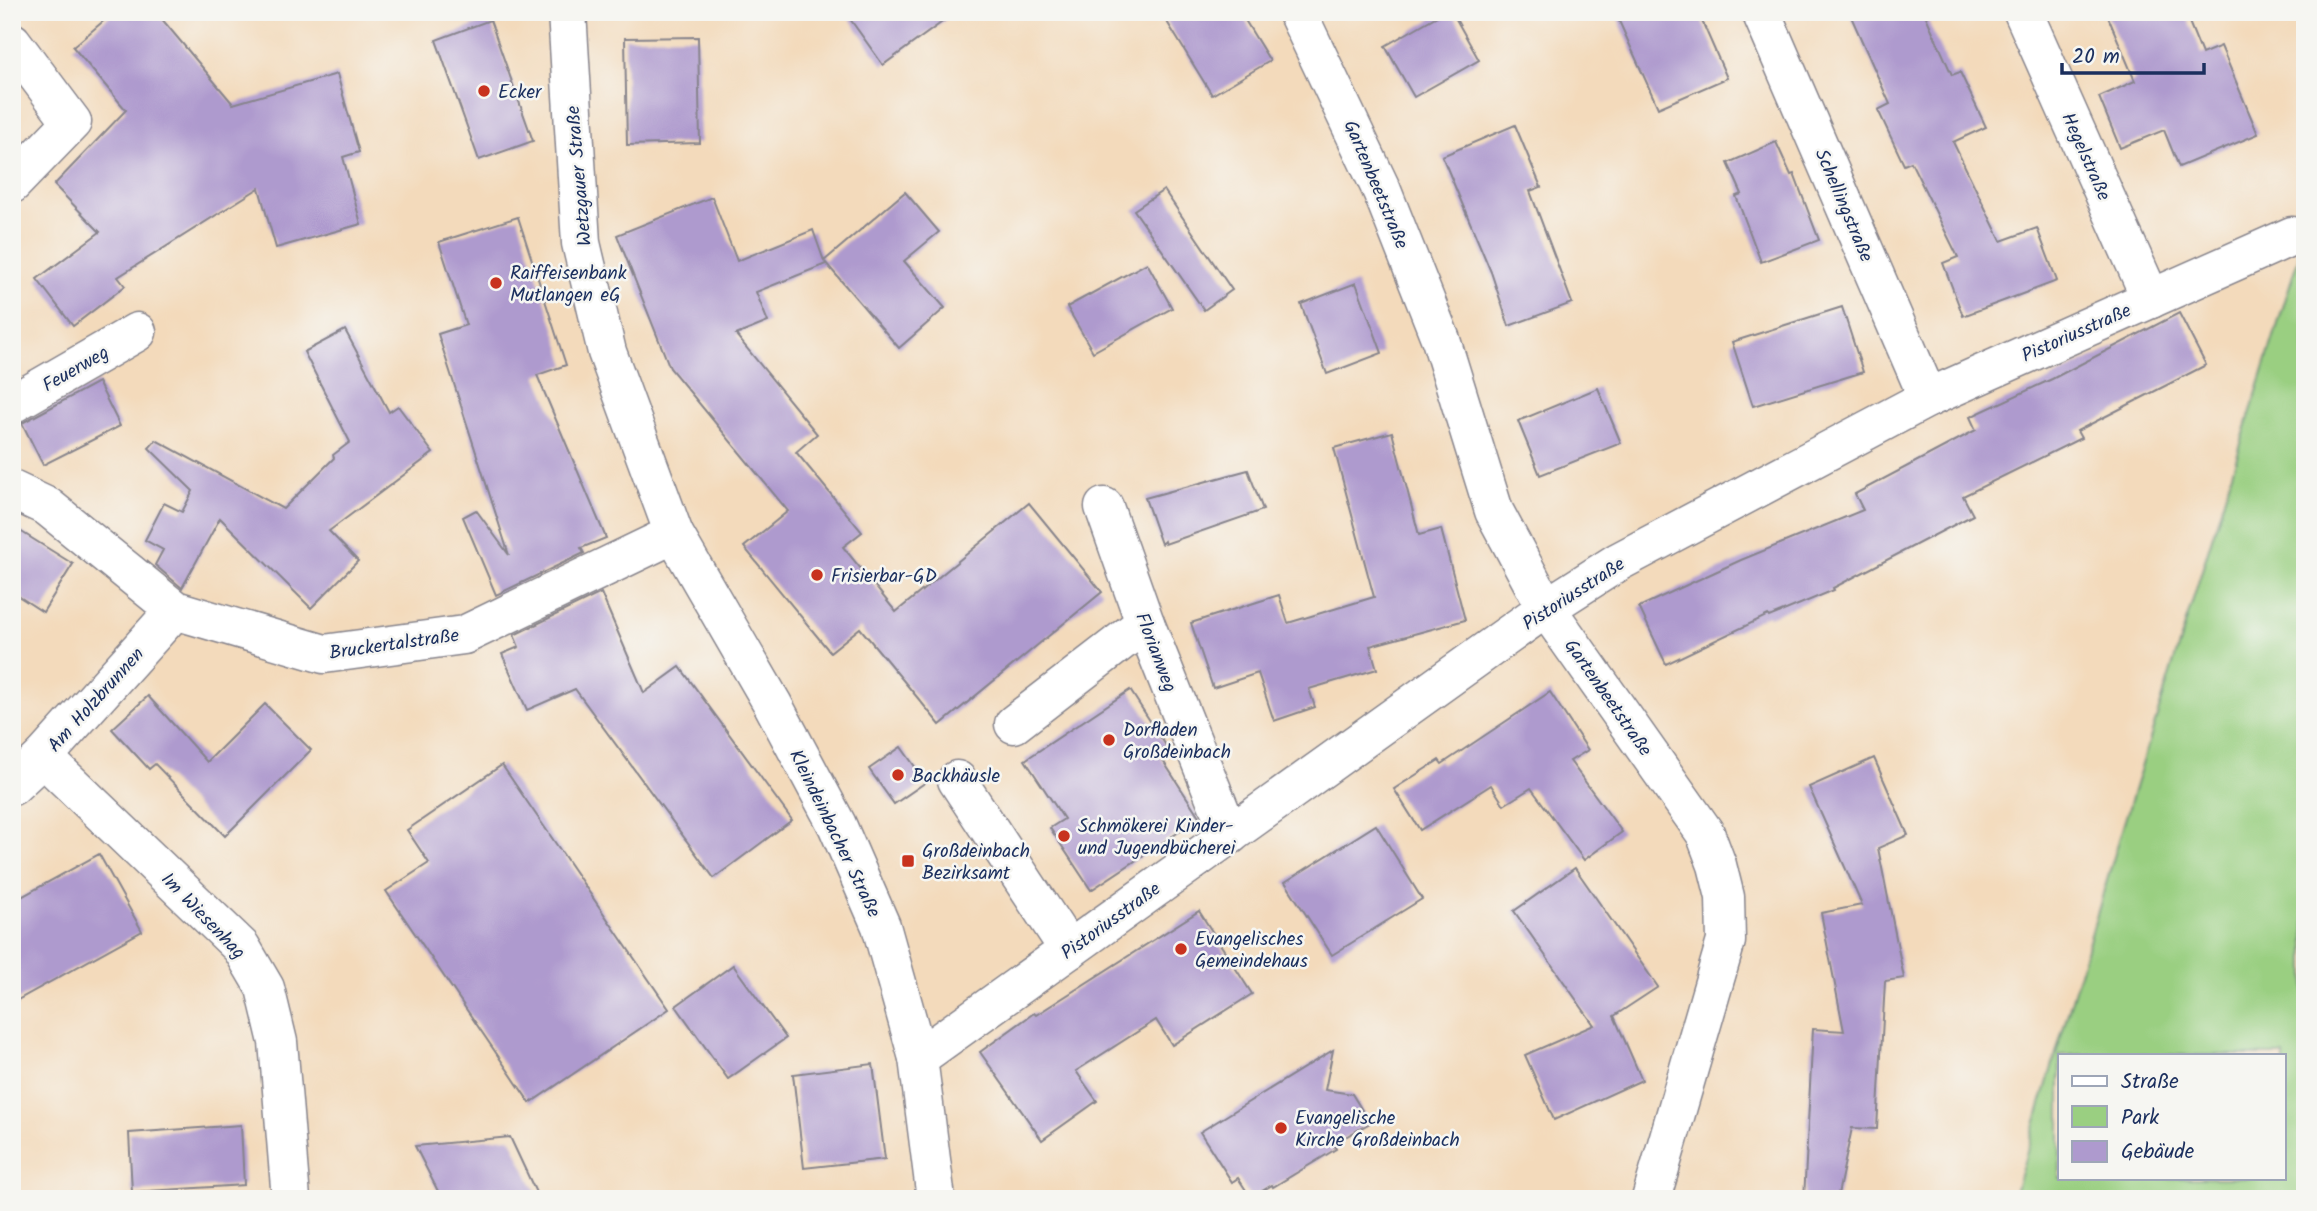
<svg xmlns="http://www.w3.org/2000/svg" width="2317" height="1211" font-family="Kalam,sans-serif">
  <rect width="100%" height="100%" fill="#f6f6f2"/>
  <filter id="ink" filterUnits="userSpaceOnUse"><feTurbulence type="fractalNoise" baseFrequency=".0143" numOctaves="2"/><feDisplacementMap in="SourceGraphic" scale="14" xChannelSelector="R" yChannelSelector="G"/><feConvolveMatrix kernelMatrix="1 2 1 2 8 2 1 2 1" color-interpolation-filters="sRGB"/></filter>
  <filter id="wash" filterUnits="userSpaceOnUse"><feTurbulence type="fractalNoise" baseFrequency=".00686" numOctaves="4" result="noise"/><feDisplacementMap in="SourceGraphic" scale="28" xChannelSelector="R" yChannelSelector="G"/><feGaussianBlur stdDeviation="1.57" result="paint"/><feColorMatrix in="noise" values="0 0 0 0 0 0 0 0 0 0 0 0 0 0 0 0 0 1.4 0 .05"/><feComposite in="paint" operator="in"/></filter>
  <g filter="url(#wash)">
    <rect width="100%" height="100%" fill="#f3dabb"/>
    <path fill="#9acf81" stroke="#5a7f70" stroke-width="2" fill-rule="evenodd" d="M2305,236V1199H2013L2121,833ZM2060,1055H2284V1178H2060Z"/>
    <g id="blocks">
      <g fill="#ae9ace">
        <path d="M114,12H156L233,104L337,74L359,152L343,157L361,224L276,248L259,188L118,277L125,286L73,326L37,279L100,232L54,185L126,110L73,47Z"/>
        <path d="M845,12H956L883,65Z"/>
        <path d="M1161,12H1240L1270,61L1212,95Z"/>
        <path d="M1444,12H1452L1479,60L1414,97L1385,46Z"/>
        <path d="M1615,12H1698L1727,78L1658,108Z"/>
        <path d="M1849,12H1924L1952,75L1960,72L1986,127L1953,142L2001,241L2037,228L2057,281L1963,316L1943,263L1958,257L1911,162L1904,165L1878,110L1890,104Z"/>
        <path d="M2106,12H2185L2202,54L2221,46L2258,134L2179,167L2164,130L2120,148L2099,97L2135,81Z"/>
        <path d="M490,20L533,141L479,160L436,40Z"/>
        <path d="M698,37L700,143L627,145L625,38Z"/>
        <path d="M1515,125L1541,187L1530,191L1572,303L1509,326L1491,272L1442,156Z"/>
        <path d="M1776,142L1791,175L1794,174L1819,240L1761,262L1736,196L1742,194L1728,163Z"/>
        <path d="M1164,190L1232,290L1204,310L1134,210Z"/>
        <path d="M905,192L939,232L904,261L945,308L899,348L825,262L826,264L756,292L768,322L736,335L817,434L796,452L862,532L843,547L896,612L1029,503L1102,592L940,725L860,628L830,652L744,547L788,511L670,368L617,235L712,197L737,261L813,230L824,261Z"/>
        <path d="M518,217L566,365L537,375L606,538L581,548L584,553L496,595L463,517L476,510L509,555L438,334L466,325L439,242Z"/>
        <path d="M1147,263L1172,308L1093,352L1067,307Z"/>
        <path d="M1356,283L1382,353L1327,374L1301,304Z"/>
        <path d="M1842,307L1863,372L1753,406L1732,342Z"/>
        <path d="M2179,313L2206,365L2077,431L2081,438L1963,496L1973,515L1833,588L1834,590L1769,617L1768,615L1666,664L1639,607L1741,560L1863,510L1855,494L1976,430L1970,417L2052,379Z"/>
        <path d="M345,330L389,412L398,406L433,453L329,531L358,561L311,608L220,518L182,588L155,565L163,550L145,540L164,503L182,512L193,491L149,448L156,440L283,509L334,458L333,455L350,442L304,352Z"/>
        <path d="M98,382L120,426L43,465L22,423Z"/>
        <path d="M1598,388L1621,443L1540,475L1518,421Z"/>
        <path d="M1392,432L1419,535L1441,529L1465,620L1370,646L1377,669L1309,689L1315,707L1274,721L1258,673L1213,688L1191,623L1279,595L1288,623L1374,597L1334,448Z"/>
        <path d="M1248,470L1263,510L1165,544L1164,541L1161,544L1145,498Z"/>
        <path d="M12,526L73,564L43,612L12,592Z"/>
        <path d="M601,593L644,693L680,667L792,820L714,878L575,689L527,710L502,654L519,647L514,635Z"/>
        <path d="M1130,690L1167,747L1158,753L1200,818L1091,890L1050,828L1064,819L1025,760Z"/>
        <path d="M1550,692L1588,750L1570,761L1622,832L1584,860L1531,788L1504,805L1491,785L1420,830L1394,789L1439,760L1442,764Z"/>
        <path d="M148,696L207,762L265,704L311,750L225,836L155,764L149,769L112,729Z"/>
        <path d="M901,747L926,782L894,804L869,769Z"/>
        <path d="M1874,758L1908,835L1878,848L1904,978L1885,981L1877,1129L1852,1128L1837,1199H1804L1813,1029L1844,1031L1821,913L1862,905L1809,787Z"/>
        <path d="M502,765L669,1009L530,1103L386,891L429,863L407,830Z"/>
        <path d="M1376,825L1422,899L1332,955L1285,882Z"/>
        <path d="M99,854L142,931L12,1003V902Z"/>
        <path d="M1575,868L1658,987L1614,1016L1642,1080L1554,1120L1525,1055L1594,1025L1514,911Z"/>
        <path d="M1199,911L1252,994L1172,1045L1156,1020L1076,1071L1097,1101L1042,1140L980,1052L1034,1013L1036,1015Z"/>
        <path d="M733,965L786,1038L728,1079L676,1006Z"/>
        <path d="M1333,1050L1325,1090L1352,1094L1370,1123L1333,1144L1336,1149L1273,1187L1272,1185L1251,1198L1238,1178L1232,1182L1200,1132Z"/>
        <path d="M873,1064L885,1159L804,1168L793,1074Z"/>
        <path d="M241,1125L244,1185L132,1192L129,1133Z"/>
        <path d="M510,1137L539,1199H442L415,1146Z"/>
      </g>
    </g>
  </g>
  <g filter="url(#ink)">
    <use href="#blocks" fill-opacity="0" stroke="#87848c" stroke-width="2"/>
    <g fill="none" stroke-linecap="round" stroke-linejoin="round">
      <g stroke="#87848c" stroke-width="41">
        <g id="minor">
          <path d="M567,12L581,243L607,352L674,534L772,703L837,825L881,926L918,1058L936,1199"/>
          <path d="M1297,12L1382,191L1441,340L1494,511L1546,608L1705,833L1717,865L1725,897L1726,941L1651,1199"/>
          <path d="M1761,12L1928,398"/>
          <path d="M2023,12L2151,299"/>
          <path d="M12,42L72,122L12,184"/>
          <path d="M12,404L137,332"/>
          <path d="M12,490L48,507L175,610L324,654L464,635L674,534"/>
          <path d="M1104,507L1145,623L1230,835"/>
          <path d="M1014,724L1145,623"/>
          <path d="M43,757L241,947L265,988L278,1042L291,1199"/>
          <path d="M957,780L1069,950"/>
          <path d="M12,786L43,757L175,610"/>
          <path d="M918,1058L1546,608L1618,562L1928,398L2292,236"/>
        </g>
      </g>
      <use href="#minor" stroke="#fff" stroke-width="38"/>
    </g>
  </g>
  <g fill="#c8321e" stroke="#f6f6f2" stroke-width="2.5">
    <circle cx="484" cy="91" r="7"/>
    <circle cx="496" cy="283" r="7"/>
    <circle cx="817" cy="575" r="7"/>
    <circle cx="1109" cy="740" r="7"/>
    <circle cx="898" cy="775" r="7"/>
    <circle cx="1064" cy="836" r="7"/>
    <rect x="901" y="854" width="14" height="14" rx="3.5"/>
    <circle cx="1181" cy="949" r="7"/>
    <circle cx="1281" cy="1128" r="7"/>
  </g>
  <g text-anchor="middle" stroke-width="5" stroke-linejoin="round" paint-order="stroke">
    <g font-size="19" fill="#1b2f5e" stroke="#f6f6f2" text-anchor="start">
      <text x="498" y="98">Ecker</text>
      <text x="510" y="279">Raiffeisenbank<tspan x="510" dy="22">Mutlangen eG</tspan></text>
      <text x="831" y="582">Frisierbar-GD</text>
      <text x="1123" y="736">Dorfladen<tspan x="1123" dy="22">Großdeinbach</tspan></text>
      <text x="912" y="782">Backhäusle</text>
      <text x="1078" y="832">Schmökerei Kinder-<tspan x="1078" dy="22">und Jugendbücherei</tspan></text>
      <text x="922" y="857">Großdeinbach<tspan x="922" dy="22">Bezirksamt</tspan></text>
      <text x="1195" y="945">Evangelisches<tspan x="1195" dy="22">Gemeindehaus</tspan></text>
      <text x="1295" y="1124">Evangelische<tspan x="1295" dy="22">Kirche Großdeinbach</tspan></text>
    </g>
    <g font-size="19" fill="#1b2f5e" stroke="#f6f6f2">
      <text transform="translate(2087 156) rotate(66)" y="7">Hegelstraße</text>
      <text transform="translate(578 176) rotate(-95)" y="7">Wetzgauer Straße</text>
      <text transform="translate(1377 184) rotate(67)" y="7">Gartenbeetstraße</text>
      <text transform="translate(1845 205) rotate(67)" y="7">Schellingstraße</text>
      <text transform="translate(2076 332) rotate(-24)" y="7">Pistoriusstraße</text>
      <text transform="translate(75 368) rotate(-30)" y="7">Feuerweg</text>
      <text transform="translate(1573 593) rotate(-33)" y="7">Pistoriusstraße</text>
      <text transform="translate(394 643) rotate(-8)" y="7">Bruckertalstraße</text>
      <text transform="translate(1157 652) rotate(69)" y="7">Florianweg</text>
      <text transform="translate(1609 697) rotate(55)" y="7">Gartenbeetstraße</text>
      <text transform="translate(95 699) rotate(-48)" y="7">Am Holzbrunnen</text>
      <text transform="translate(836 833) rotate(64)" y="7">Kleindeinbacher Straße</text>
      <text transform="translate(204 915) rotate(46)" y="7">Im Wiesenhag</text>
      <text transform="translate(1110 920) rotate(-36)" y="7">Pistoriusstraße</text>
    </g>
  </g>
  <rect width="2317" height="1211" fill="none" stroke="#f6f6f2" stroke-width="42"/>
  <rect x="2058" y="1054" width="228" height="126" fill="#f6f6f2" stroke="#9ea6b7" stroke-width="2"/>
  <rect x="2072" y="1076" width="35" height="10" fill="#ffffff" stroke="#9ea6b7" stroke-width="2"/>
  <text x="2121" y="1088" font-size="21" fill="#1b2f5e">Straße</text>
  <rect x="2072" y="1106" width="35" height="21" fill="#9acf81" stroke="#9ea6b7" stroke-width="2"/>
  <text x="2121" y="1124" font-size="21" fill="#1b2f5e">Park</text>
  <rect x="2072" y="1141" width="35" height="21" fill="#ae9ace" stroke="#9ea6b7" stroke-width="2"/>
  <text x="2121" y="1158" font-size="21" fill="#1b2f5e">Gebäude</text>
  <path d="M2062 63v10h142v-10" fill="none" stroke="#1b2f5e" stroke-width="3.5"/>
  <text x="2072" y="63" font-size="21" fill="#1b2f5e" stroke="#f6f6f2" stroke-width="5" paint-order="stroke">20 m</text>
</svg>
